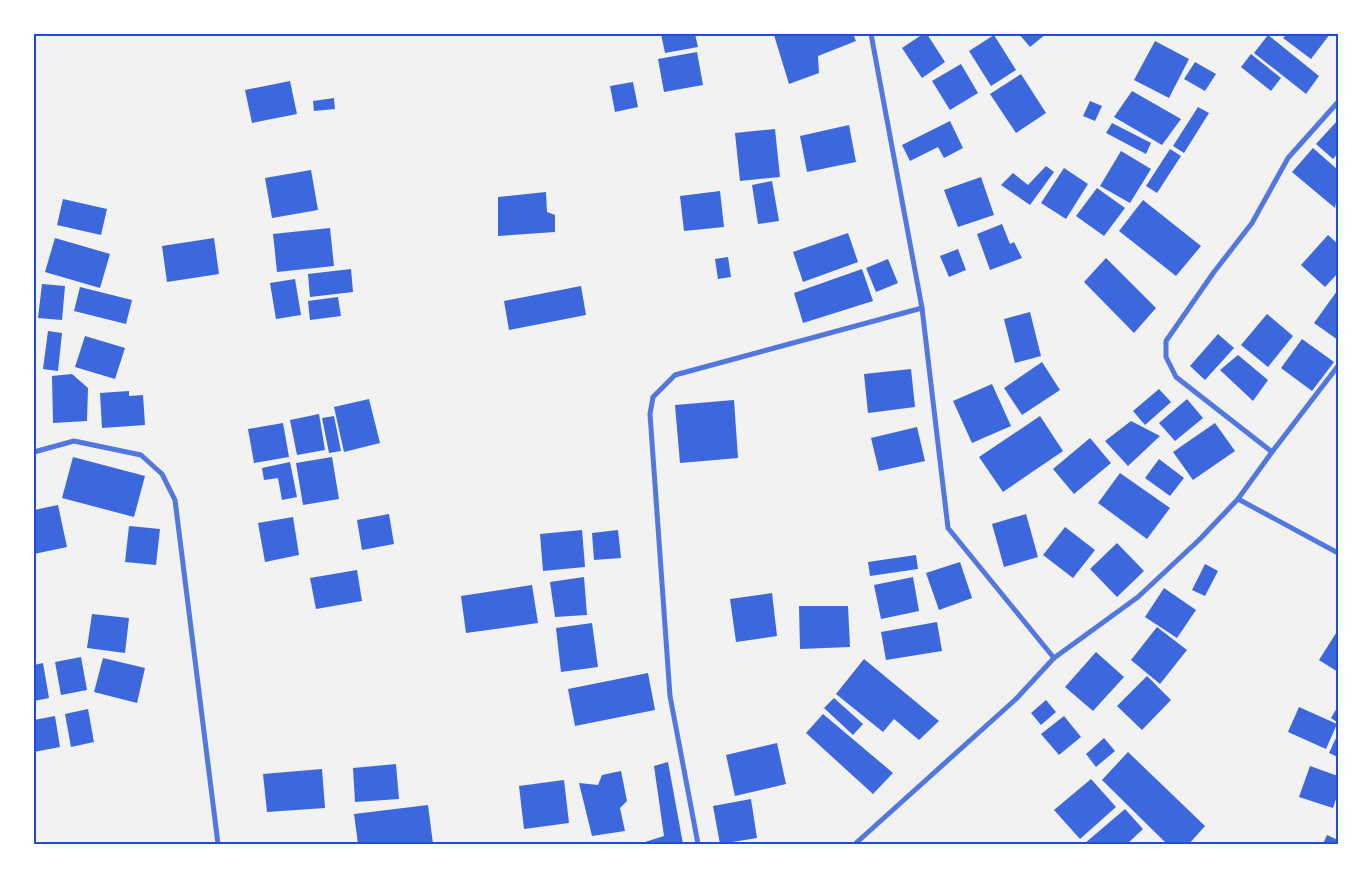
<svg xmlns="http://www.w3.org/2000/svg" width="1372" height="878" font-family="Manrope,sans-serif">
  <rect width="100%" height="100%" fill="#f2f2f2"/>
  <g fill="#3d67dc">
    <path d="M661,34H695L698,47L665,53Z"/>
    <path d="M778,34H853L856,41L818,56L819,73L789,84L774,35Z"/>
    <path d="M923,34H927L945,62L922,78L902,48Z"/>
    <path d="M1019,34H1046L1030,47Z"/>
    <path d="M1287,34H1330L1311,59L1283,38Z"/>
    <path d="M994,35L1016,70L991,86L969,51Z"/>
    <path d="M1268,35L1319,76L1306,94L1254,53Z"/>
    <path d="M1155,41L1189,59L1169,98L1134,80Z"/>
    <path d="M697,52L703,85L664,92L658,59Z"/>
    <path d="M1251,54L1281,78L1271,91L1241,67Z"/>
    <path d="M1195,62L1216,74L1205,91L1184,79Z"/>
    <path d="M961,64L978,93L950,110L932,81Z"/>
    <path d="M1021,74L1046,113L1016,133L990,94Z"/>
    <path d="M290,81L297,114L252,123L245,90Z"/>
    <path d="M633,82L638,107L615,112L610,86Z"/>
    <path d="M1132,91L1181,119L1162,145L1114,117Z"/>
    <path d="M334,98L335,109L314,111L313,101Z"/>
    <path d="M1090,101L1102,106L1095,121L1083,116Z"/>
    <path d="M1198,107L1209,113L1184,153L1173,146Z"/>
    <path d="M1338,120V153L1333,159L1316,144Z"/>
    <path d="M950,121L963,148L944,158L938,147L910,161L902,145Z"/>
    <path d="M1112,123L1151,143L1146,154L1106,133Z"/>
    <path d="M849,125L856,162L807,172L800,136Z"/>
    <path d="M775,129L780,177L740,181L735,133Z"/>
    <path d="M1313,148L1338,170V192L1335,208L1292,172Z"/>
    <path d="M1170,149L1181,156L1157,193L1146,186Z"/>
    <path d="M1121,151L1151,169L1130,203L1100,186Z"/>
    <path d="M1046,166L1054,172L1030,205L1001,185L1013,173L1028,185Z"/>
    <path d="M1064,168L1088,184L1066,219L1041,203Z"/>
    <path d="M311,170L318,210L272,218L265,178Z"/>
    <path d="M981,177L994,215L958,227L944,190Z"/>
    <path d="M772,181L779,221L758,224L752,185Z"/>
    <path d="M1097,188L1125,208L1104,236L1076,216Z"/>
    <path d="M720,191L724,227L684,231L680,196Z"/>
    <path d="M546,192L547,212L555,215V232L498,236V197Z"/>
    <path d="M63,199L107,209L101,235L57,225Z"/>
    <path d="M1143,200L1201,246L1176,276L1119,231Z"/>
    <path d="M1002,224L1010,244L1014,242L1022,258L990,270L977,234Z"/>
    <path d="M330,228L334,266L277,272L273,234Z"/>
    <path d="M848,233L858,262L803,282L793,252Z"/>
    <path d="M1328,235L1338,244V273L1325,287L1301,265Z"/>
    <path d="M55,238L110,254L100,288L45,272Z"/>
    <path d="M214,238L219,274L167,282L162,246Z"/>
    <path d="M958,249L966,270L949,277L940,256Z"/>
    <path d="M728,257L731,277L718,279L715,259Z"/>
    <path d="M1106,258L1156,308L1134,333L1084,282Z"/>
    <path d="M888,259L898,283L876,292L866,268Z"/>
    <path d="M351,269L353,292L310,297L308,274Z"/>
    <path d="M862,269L873,301L803,323L794,293Z"/>
    <path d="M295,279L301,315L276,319L270,283Z"/>
    <path d="M42,284L65,286L62,320L38,318Z"/>
    <path d="M581,286L586,315L509,330L504,301Z"/>
    <path d="M80,287L132,300L126,324L74,311Z"/>
    <path d="M1337,291L1338,292V340L1314,323Z"/>
    <path d="M338,297L341,316L310,320L308,301Z"/>
    <path d="M1030,312L1041,356L1015,363L1004,319Z"/>
    <path d="M1267,314L1293,336L1268,367L1241,345Z"/>
    <path d="M48,331L62,333L58,371L43,369Z"/>
    <path d="M1218,334L1234,348L1205,380L1190,366Z"/>
    <path d="M85,336L125,348L115,379L75,367Z"/>
    <path d="M1302,339L1334,362L1312,391L1281,368Z"/>
    <path d="M1238,355L1268,380L1253,401L1220,370Z"/>
    <path d="M1042,362L1060,390L1022,415L1004,388Z"/>
    <path d="M911,369L915,407L868,413L864,374Z"/>
    <path d="M72,374L88,388L87,421L53,423L52,376Z"/>
    <path d="M992,384L1011,426L972,443L953,401Z"/>
    <path d="M1159,389L1171,402L1145,425L1133,411Z"/>
    <path d="M129,391V396L143,395L145,425L102,428L100,393Z"/>
    <path d="M369,399L380,443L344,452L334,407Z"/>
    <path d="M1187,399L1203,418L1175,441L1159,423Z"/>
    <path d="M734,400L738,458L680,463L675,405Z"/>
    <path d="M319,414L325,450L297,455L290,420Z"/>
    <path d="M334,416L341,451L329,453L322,418Z"/>
    <path d="M1040,416L1063,451L1003,492L979,457Z"/>
    <path d="M1131,421L1160,436L1128,466L1105,441Z"/>
    <path d="M283,423L289,457L254,463L248,429Z"/>
    <path d="M1215,423L1235,451L1193,480L1173,452Z"/>
    <path d="M917,427L925,461L879,471L871,438Z"/>
    <path d="M1090,438L1111,463L1074,494L1053,469Z"/>
    <path d="M73,457L145,476L134,517L62,498Z"/>
    <path d="M332,457L339,499L303,505L296,463Z"/>
    <path d="M1159,459L1184,478L1170,496L1145,478Z"/>
    <path d="M290,462L297,497L282,500L278,478L264,480L262,468Z"/>
    <path d="M1120,473L1170,508L1147,539L1098,503Z"/>
    <path d="M58,505L67,547L34,554V510Z"/>
    <path d="M389,514L394,544L362,550L357,520Z"/>
    <path d="M1026,514L1038,557L1004,567L992,524Z"/>
    <path d="M293,517L299,555L265,562L258,523Z"/>
    <path d="M129,526L160,529L156,565L125,562Z"/>
    <path d="M1065,527L1095,550L1073,578L1043,555Z"/>
    <path d="M582,530L585,567L543,571L540,534Z"/>
    <path d="M618,530L621,558L594,560L592,533Z"/>
    <path d="M1117,543L1144,571L1117,597L1090,569Z"/>
    <path d="M916,555L918,569L870,576L868,562Z"/>
    <path d="M960,562L972,598L939,610L926,573Z"/>
    <path d="M1205,564L1218,571L1205,596L1192,590Z"/>
    <path d="M357,570L362,601L316,609L310,578Z"/>
    <path d="M584,577L587,615L555,617L550,582Z"/>
    <path d="M913,577L919,611L881,619L874,585Z"/>
    <path d="M532,585L538,623L466,633L461,596Z"/>
    <path d="M1164,588L1196,610L1177,638L1145,617Z"/>
    <path d="M772,593L777,636L736,642L730,599Z"/>
    <path d="M799,606H848L850,647L800,649Z"/>
    <path d="M92,614L129,618L125,653L87,648Z"/>
    <path d="M937,622L942,651L886,660L881,632Z"/>
    <path d="M592,623L598,667L561,672L556,628Z"/>
    <path d="M1157,627L1187,650L1160,684L1131,660Z"/>
    <path d="M1338,630V672L1319,660Z"/>
    <path d="M1096,652L1124,677L1093,711L1065,687Z"/>
    <path d="M81,657L87,690L61,695L55,662Z"/>
    <path d="M103,658L145,668L137,703L94,692Z"/>
    <path d="M864,659L939,721L919,740L894,719L883,732L836,694Z"/>
    <path d="M43,663L49,698L34,701V665Z"/>
    <path d="M648,673L655,710L575,726L568,689Z"/>
    <path d="M1147,676L1171,700L1142,730L1117,706Z"/>
    <path d="M834,698L863,724L853,735L824,708Z"/>
    <path d="M1046,700L1056,712L1041,725L1031,713Z"/>
    <path d="M1338,706V723L1331,718Z"/>
    <path d="M1299,707L1337,724L1326,749L1288,732Z"/>
    <path d="M88,709L94,742L71,747L65,714Z"/>
    <path d="M823,714L893,773L873,794L806,733Z"/>
    <path d="M55,716L60,747L34,752V720Z"/>
    <path d="M1064,716L1081,737L1059,755L1041,734Z"/>
    <path d="M1104,738L1115,751L1096,767L1086,754Z"/>
    <path d="M1336,738L1338,739V757L1329,753Z"/>
    <path d="M777,743L786,784L735,796L726,755Z"/>
    <path d="M1128,752L1205,826L1189,844H1167L1102,780Z"/>
    <path d="M668,762L683,844H645V842L664,836L654,766Z"/>
    <path d="M396,764L399,799L355,802L353,768Z"/>
    <path d="M1310,766L1338,776V793L1333,808L1299,797Z"/>
    <path d="M322,769L325,808L267,812L263,774Z"/>
    <path d="M621,771L627,801L620,808L625,831L592,836L579,783L598,785L602,775Z"/>
    <path d="M1091,779L1116,807L1080,839L1054,810Z"/>
    <path d="M564,780L569,823L524,829L519,786Z"/>
    <path d="M751,799L757,838L720,844L713,806Z"/>
    <path d="M428,805L433,844H358L354,814Z"/>
    <path d="M1125,809L1143,829L1127,844H1084Z"/>
    <path d="M1327,835L1338,840V844H1323Z"/>
  </g>
  <g fill="none" stroke-linecap="round" stroke-linejoin="round">
    <g stroke="#5277de" stroke-width="5">
      <path d="M871,34L922,308L948,528L1054,658"/>
      <path d="M34,452L74,441L141,455L162,474L175,500L218,844"/>
      <path d="M1272,452L1176,377L1166,357V341L1214,272L1252,223L1288,158L1338,102"/>
      <path d="M1238,499L1338,553"/>
      <path d="M698,844L670,696L650,414L653,397L675,375L922,308"/>
      <path d="M855,844L1016,699L1054,658L1138,597L1199,540L1238,499L1272,452L1338,366"/>
    </g>
  </g>
  <rect width="1372" height="878" fill="none" stroke="#ffffff" stroke-width="70"/>
  <rect x="35" y="35" width="1302" height="808" fill="none" stroke="#1d4ed8" stroke-width="2"/>
</svg>
